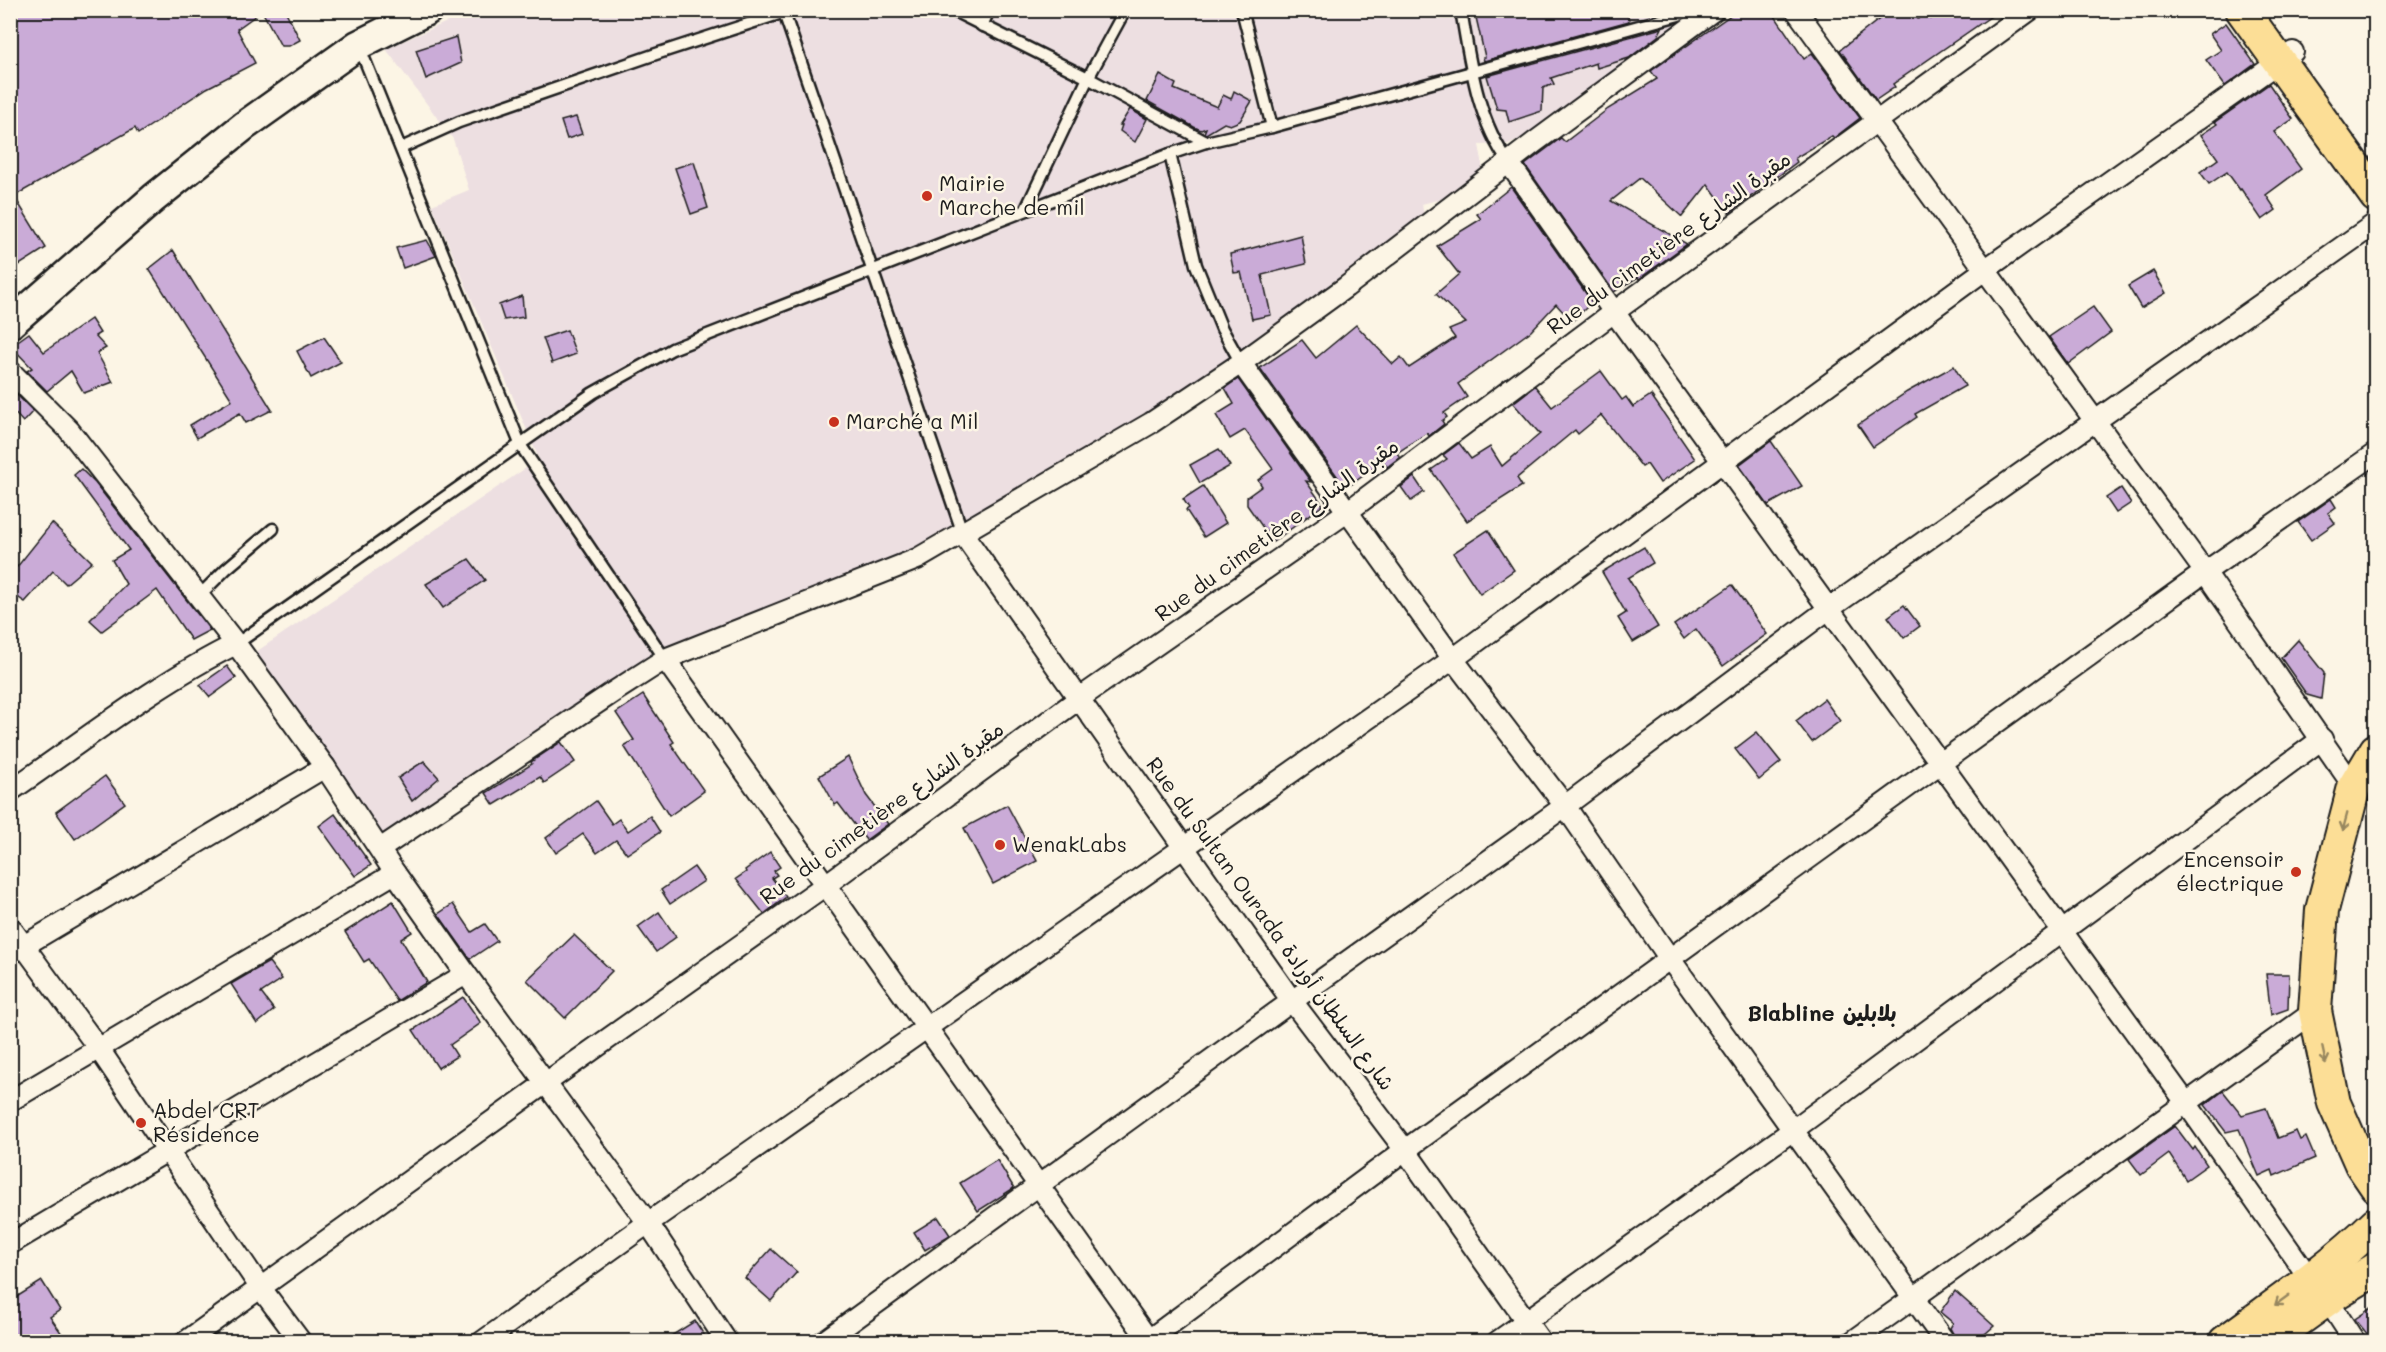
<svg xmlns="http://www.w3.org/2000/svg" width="2386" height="1352" font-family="Mali,'Playpen Sans Arabic',sans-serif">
  <rect width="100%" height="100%" fill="#fcf5e5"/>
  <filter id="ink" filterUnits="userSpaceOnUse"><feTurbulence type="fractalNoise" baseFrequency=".0167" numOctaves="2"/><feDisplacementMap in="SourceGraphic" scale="12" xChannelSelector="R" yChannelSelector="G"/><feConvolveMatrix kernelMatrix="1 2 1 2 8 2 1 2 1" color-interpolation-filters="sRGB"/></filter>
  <g filter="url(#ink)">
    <path fill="#eddfe1" d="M474,10L1700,11L1562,122L1508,144L1479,145L1482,160V178L1475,190L1422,204L1426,230L1258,339L1168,407L953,538L680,649L388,841L253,654L539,459L432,205L469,190L453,139L386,49Z"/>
    <g fill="#caabd7" stroke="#1c1c1c" stroke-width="1.5">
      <path d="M10,10H285L300,40L289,46H281L262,11L237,29L255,63L207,88L138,134L135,128L14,196L46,248L10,271Z"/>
      <path d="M1487,10H1627L1629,21L1484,61L1483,57H1485L1475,13Z"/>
      <path d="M1738,10H1771L1804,59L1812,53L1860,118L1834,138L1832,136L1795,158L1797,162L1729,213L1708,184L1682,217L1640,178L1611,201L1687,244L1639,279L1638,277L1614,292L1525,165L1561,138L1565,142L1608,109L1657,79L1651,71Z"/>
      <path d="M1891,10H1913L1918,19L1927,13L1931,19L1943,10H2000L1893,84L1895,87L1876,100L1840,50Z"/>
      <path d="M2226,23L2255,64L2225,86L2206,60L2221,50L2210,34Z"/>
      <path d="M1662,28L1658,36L1629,58L1597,68L1596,63L1551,78L1554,84L1543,88L1542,111L1509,122L1506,110L1497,109L1487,76Z"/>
      <path d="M456,37L461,63L426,79L416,50Z"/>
      <path d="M1160,75L1176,84L1174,89L1217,107L1223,95L1231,99L1234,91L1252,101L1240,121L1230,125L1224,123L1206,134L1204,133L1206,128L1201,130L1194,127L1147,101Z"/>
      <path d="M2269,84L2293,119L2274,132L2301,169L2266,195L2276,210L2262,220L2241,189L2240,190L2227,172L2209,184L2200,172L2218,159L2201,135L2217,124L2215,122Z"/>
      <path d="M1130,109L1147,119L1135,142L1120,131L1122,125H1120Z"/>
      <path d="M576,117L582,134L567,139L561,121Z"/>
      <path d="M694,162L708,208L691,214L675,168Z"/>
      <path d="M1511,187L1592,302L1572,322L1556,304L1531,331L1458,384L1467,397L1444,413L1447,417L1442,421L1444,424L1429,436L1427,433L1397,453L1400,457L1387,467L1383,461L1352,484L1342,483L1260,368L1302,340L1316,358L1356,325L1393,364L1401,357L1409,368L1455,338L1449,330L1466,323L1436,294L1459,274L1437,246L1481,219L1477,214Z"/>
      <path d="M1301,235L1306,264L1262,275L1271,315L1252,319L1241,272L1234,273L1230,254Z"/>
      <path d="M427,240L436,256L403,268L396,248Z"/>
      <path d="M173,250L272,410L246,423L240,413L197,438L190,425L232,400L149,269Z"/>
      <path d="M2153,271L2166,293L2141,308L2128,286Z"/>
      <path d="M522,296L524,317L504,320L499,305Z"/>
      <path d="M2093,307L2111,332L2068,364L2049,337Z"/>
      <path d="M91,319L100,333L95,336L106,348L97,353L113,382L84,393L71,371L47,391L27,371L32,368L11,346L29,333L44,352Z"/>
      <path d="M567,330L576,354L552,363L543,338Z"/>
      <path d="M324,337L341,362L311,378L297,351Z"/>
      <path d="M1954,366L1965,386L1915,414L1917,417L1873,447L1858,425L1907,392Z"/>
      <path d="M1601,371L1622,400L1626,397L1633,407L1651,395L1695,459L1660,483L1647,464L1642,467L1601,415L1578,434L1575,430L1517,478L1522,486L1467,521L1431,470L1447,459L1443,455L1459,443L1471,459L1490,447L1502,466L1540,434L1513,403L1535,386L1552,407Z"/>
      <path d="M1238,379L1311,482L1306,481L1323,505L1273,542L1247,505V497L1262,486L1258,480L1273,469L1245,430L1230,439L1216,415L1234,404L1225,388Z"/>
      <path d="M10,388L33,411L23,422L10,408Z"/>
      <path d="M1771,441L1802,486L1768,505L1739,465Z"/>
      <path d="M1219,449L1230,466L1200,483L1190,465Z"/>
      <path d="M81,469L95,483L210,630L191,640L157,590L102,631L90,620L126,584L112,560L129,550L74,475Z"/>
      <path d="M1414,477L1424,492L1411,501L1401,487Z"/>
      <path d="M1203,486L1226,523L1204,537L1186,510L1189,508L1183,499Z"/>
      <path d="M2121,488L2131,503L2116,513L2106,498Z"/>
      <path d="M2331,499L2336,507L2328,513L2335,523L2311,540L2298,522Z"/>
      <path d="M52,523L92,562L66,584L53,571L25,602L10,592V561L17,567Z"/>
      <path d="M1488,530L1514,570L1480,594L1453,553Z"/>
      <path d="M1644,547L1653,563L1628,578L1658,627L1633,642L1618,618L1626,613L1602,572Z"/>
      <path d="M469,559L485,580L443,608L426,584Z"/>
      <path d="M1732,585L1767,634L1723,666L1696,629L1684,639L1674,625Z"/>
      <path d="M1904,605L1920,626L1904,638L1888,617Z"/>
      <path d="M2298,640L2324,673L2321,699L2307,695L2281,658Z"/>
      <path d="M227,666L236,678L210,697L200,685Z"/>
      <path d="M643,695L674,742L671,744L704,791L669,816L624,746L634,740L616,713Z"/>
      <path d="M1824,699L1840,721L1812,742L1796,721Z"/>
      <path d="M1757,732L1781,762L1759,780L1735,749Z"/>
      <path d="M561,742L575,762L544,783L540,777L494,805L486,793L532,764L531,762Z"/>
      <path d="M848,757L866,795L888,824L866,840L838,803L835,805L819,776Z"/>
      <path d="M424,761L439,778L412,801L398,778Z"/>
      <path d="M105,776L125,803L75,839L56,812Z"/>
      <path d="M596,801L612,824L619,819L628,831L650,816L660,832L627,854L616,840L597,853L583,834L556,853L546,838Z"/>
      <path d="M1007,805L1037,861L993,884L964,828Z"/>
      <path d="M335,814L371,865L355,876L319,826Z"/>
      <path d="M770,852L780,867L774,871L777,875L772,878L786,897L764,914L736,879L746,872L745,870Z"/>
      <path d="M694,867L704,881L670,904L661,890Z"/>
      <path d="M393,901L412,932L401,939L427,982L397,1001L369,959L364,962L345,932Z"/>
      <path d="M453,904L472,932L485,924L497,941L470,959L438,914Z"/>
      <path d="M659,912L676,937L656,952L638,927Z"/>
      <path d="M574,935L612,971L565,1018L527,980Z"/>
      <path d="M269,962L282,979L261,993L274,1010L257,1024L231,984Z"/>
      <path d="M2266,974H2289L2288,1009L2271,1015Z"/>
      <path d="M463,997L481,1023L450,1045L457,1056L438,1068L413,1030Z"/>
      <path d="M2223,1091L2242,1115L2266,1108L2278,1138L2296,1131L2300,1140L2306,1137L2315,1158L2274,1176L2272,1170L2259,1176L2239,1129L2226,1132L2205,1105Z"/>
      <path d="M2175,1126L2193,1150L2195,1147L2207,1165L2186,1180L2169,1154L2141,1175L2129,1159Z"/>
      <path d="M997,1160L1014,1188L978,1211L960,1183Z"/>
      <path d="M938,1217L950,1235L925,1250L914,1232Z"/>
      <path d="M771,1249L797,1272L771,1301L745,1278Z"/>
      <path d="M42,1281L60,1310L50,1317L67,1341H10V1301Z"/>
      <path d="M1955,1291L1994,1326L1977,1341H1957L1950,1328L1953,1323L1940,1312Z"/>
      <path d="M2376,1305V1341H2373L2355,1319Z"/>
      <path d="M695,1321L708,1341H663Z"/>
    </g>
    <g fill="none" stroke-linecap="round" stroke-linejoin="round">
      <g stroke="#1c1c1c" stroke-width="15">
        <g id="lane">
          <path d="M783,10L963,534"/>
          <path d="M952,10L1088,78L1206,142"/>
          <path d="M1242,10L1272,127"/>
          <path d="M1461,10C1470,62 1477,120 1509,163"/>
          <path d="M982,26L989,10"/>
          <path d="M359,46L521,446L665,659"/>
          <path d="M401,148L459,122L656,54L791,10"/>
          <path d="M1170,154L1196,265L1222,329L1241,363"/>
          <path d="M1026,209L1088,78L1125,10"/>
          <path d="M198,597L226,569L273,529"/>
          <path d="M236,644L593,393L672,349L1170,154L1206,142L1272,127L1697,10"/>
        </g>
      </g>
      <g stroke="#1c1c1c" stroke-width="24">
        <g id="street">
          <path d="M1796,10L2205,572L2354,787"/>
          <path d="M1509,163L1614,312L2187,1104L2310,1279"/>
          <path d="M1241,363L1453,659L1565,806L1670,959L1945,1342"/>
          <path d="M10,371L69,430L236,644L325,767L395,873L466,974L648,1223L727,1342"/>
          <path d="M963,534L1292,1001L1405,1150L1541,1342"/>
          <path d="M665,659L1150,1342"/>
          <path d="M10,791C82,742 158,682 236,644"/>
          <path d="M380,849L612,693L665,659L917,559L1151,423L1241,363L1346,287L1535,142L1714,10"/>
          <path d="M10,927L99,1049L260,1287L301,1342"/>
          <path d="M10,954L325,767"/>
          <path d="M10,1101L395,873"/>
          <path d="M10,1244L466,974"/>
          <path d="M2327,1299L2355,1342"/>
          <path d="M185,1342L547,1082L827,884L1080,698L1347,512L1614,312L2030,10"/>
          <path d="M482,1342L648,1223L1453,659L1986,269L2293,52"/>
          <path d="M823,1342L1292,1001L1565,806L1830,608L2376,223"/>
          <path d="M1146,1342L1405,1150L2205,572L2376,453"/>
          <path d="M1497,1342L1793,1130L2322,739"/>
          <path d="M1852,1342L2315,1011"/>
        </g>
      </g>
      <g stroke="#1c1c1c" stroke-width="33">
        <path id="secondary" d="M10,324L154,198L244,126L358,45L428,10"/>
      </g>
      <g stroke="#1c1c1c" stroke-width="36">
        <g id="primary">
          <path d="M2242,10L2376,196"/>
          <path d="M2376,750L2354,787L2322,910L2315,1011L2334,1103L2361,1164L2376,1186"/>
          <path d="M2225,1342C2276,1304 2330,1268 2376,1223"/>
          <path d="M2268,1342L2339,1291L2376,1269"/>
        </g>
      </g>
      <use href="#lane" stroke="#fcf5e5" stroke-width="10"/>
      <use href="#street" stroke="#fcf5e5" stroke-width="20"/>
      <use href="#secondary" stroke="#fcf5e5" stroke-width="28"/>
      <use href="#primary" stroke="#fcde96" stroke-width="32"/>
    </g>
    <defs><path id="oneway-shaft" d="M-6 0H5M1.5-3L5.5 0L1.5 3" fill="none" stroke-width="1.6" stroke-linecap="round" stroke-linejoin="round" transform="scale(1.5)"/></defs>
    <g stroke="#97875f">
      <use href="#oneway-shaft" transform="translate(2345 822) rotate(105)"/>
      <use href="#oneway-shaft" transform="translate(2324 1055) rotate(78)"/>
      <use href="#oneway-shaft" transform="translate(2282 1300) rotate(144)"/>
    </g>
  </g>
  <g fill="#c8321e" stroke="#fcf5e5" stroke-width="2">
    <circle cx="927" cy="196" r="6"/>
    <circle cx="834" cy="422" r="6"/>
    <circle cx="1000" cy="845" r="6"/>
    <circle cx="2296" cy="872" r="6"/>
    <circle cx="141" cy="1123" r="6"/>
  </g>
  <g text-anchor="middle" stroke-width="5" stroke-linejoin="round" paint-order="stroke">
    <g font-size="21" fill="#1c1c1c" stroke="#fcf5e5" text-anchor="start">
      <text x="939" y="191">Mairie<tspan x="939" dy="24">Marche de mil</tspan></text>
      <text x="846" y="429">Marché a Mil</text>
      <text x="1012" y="852">WenakLabs</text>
      <text x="2284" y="867" text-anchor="end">Encensoir<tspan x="2284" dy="24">électrique</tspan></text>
      <text x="153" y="1118">Abdel CRT<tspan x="153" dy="24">Résidence</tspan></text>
    </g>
    <g font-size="21" fill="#1c1c1c" stroke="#fcf5e5">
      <text transform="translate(1669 243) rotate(-36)" y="7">Rue du cimetière مقبرة الشارع</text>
      <text transform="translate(1277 530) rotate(-36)" y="7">Rue du cimetière مقبرة الشارع</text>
      <text transform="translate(882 813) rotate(-36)" y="7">Rue du cimetière مقبرة الشارع</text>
      <text transform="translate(1270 924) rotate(54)" y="7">Rue du Sultan Ourada شارع السلطان أورادة</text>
    </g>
    <g font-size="22" font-weight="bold" fill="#1c1c1c" stroke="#fcf5e5">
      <text x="1822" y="1021">Blabline بلابلين</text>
    </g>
  </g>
  <rect width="2386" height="1352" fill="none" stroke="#fcf5e5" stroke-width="36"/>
  <rect x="18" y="18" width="2350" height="1316" fill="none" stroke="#1c1c1c" stroke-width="2" filter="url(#ink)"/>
</svg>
